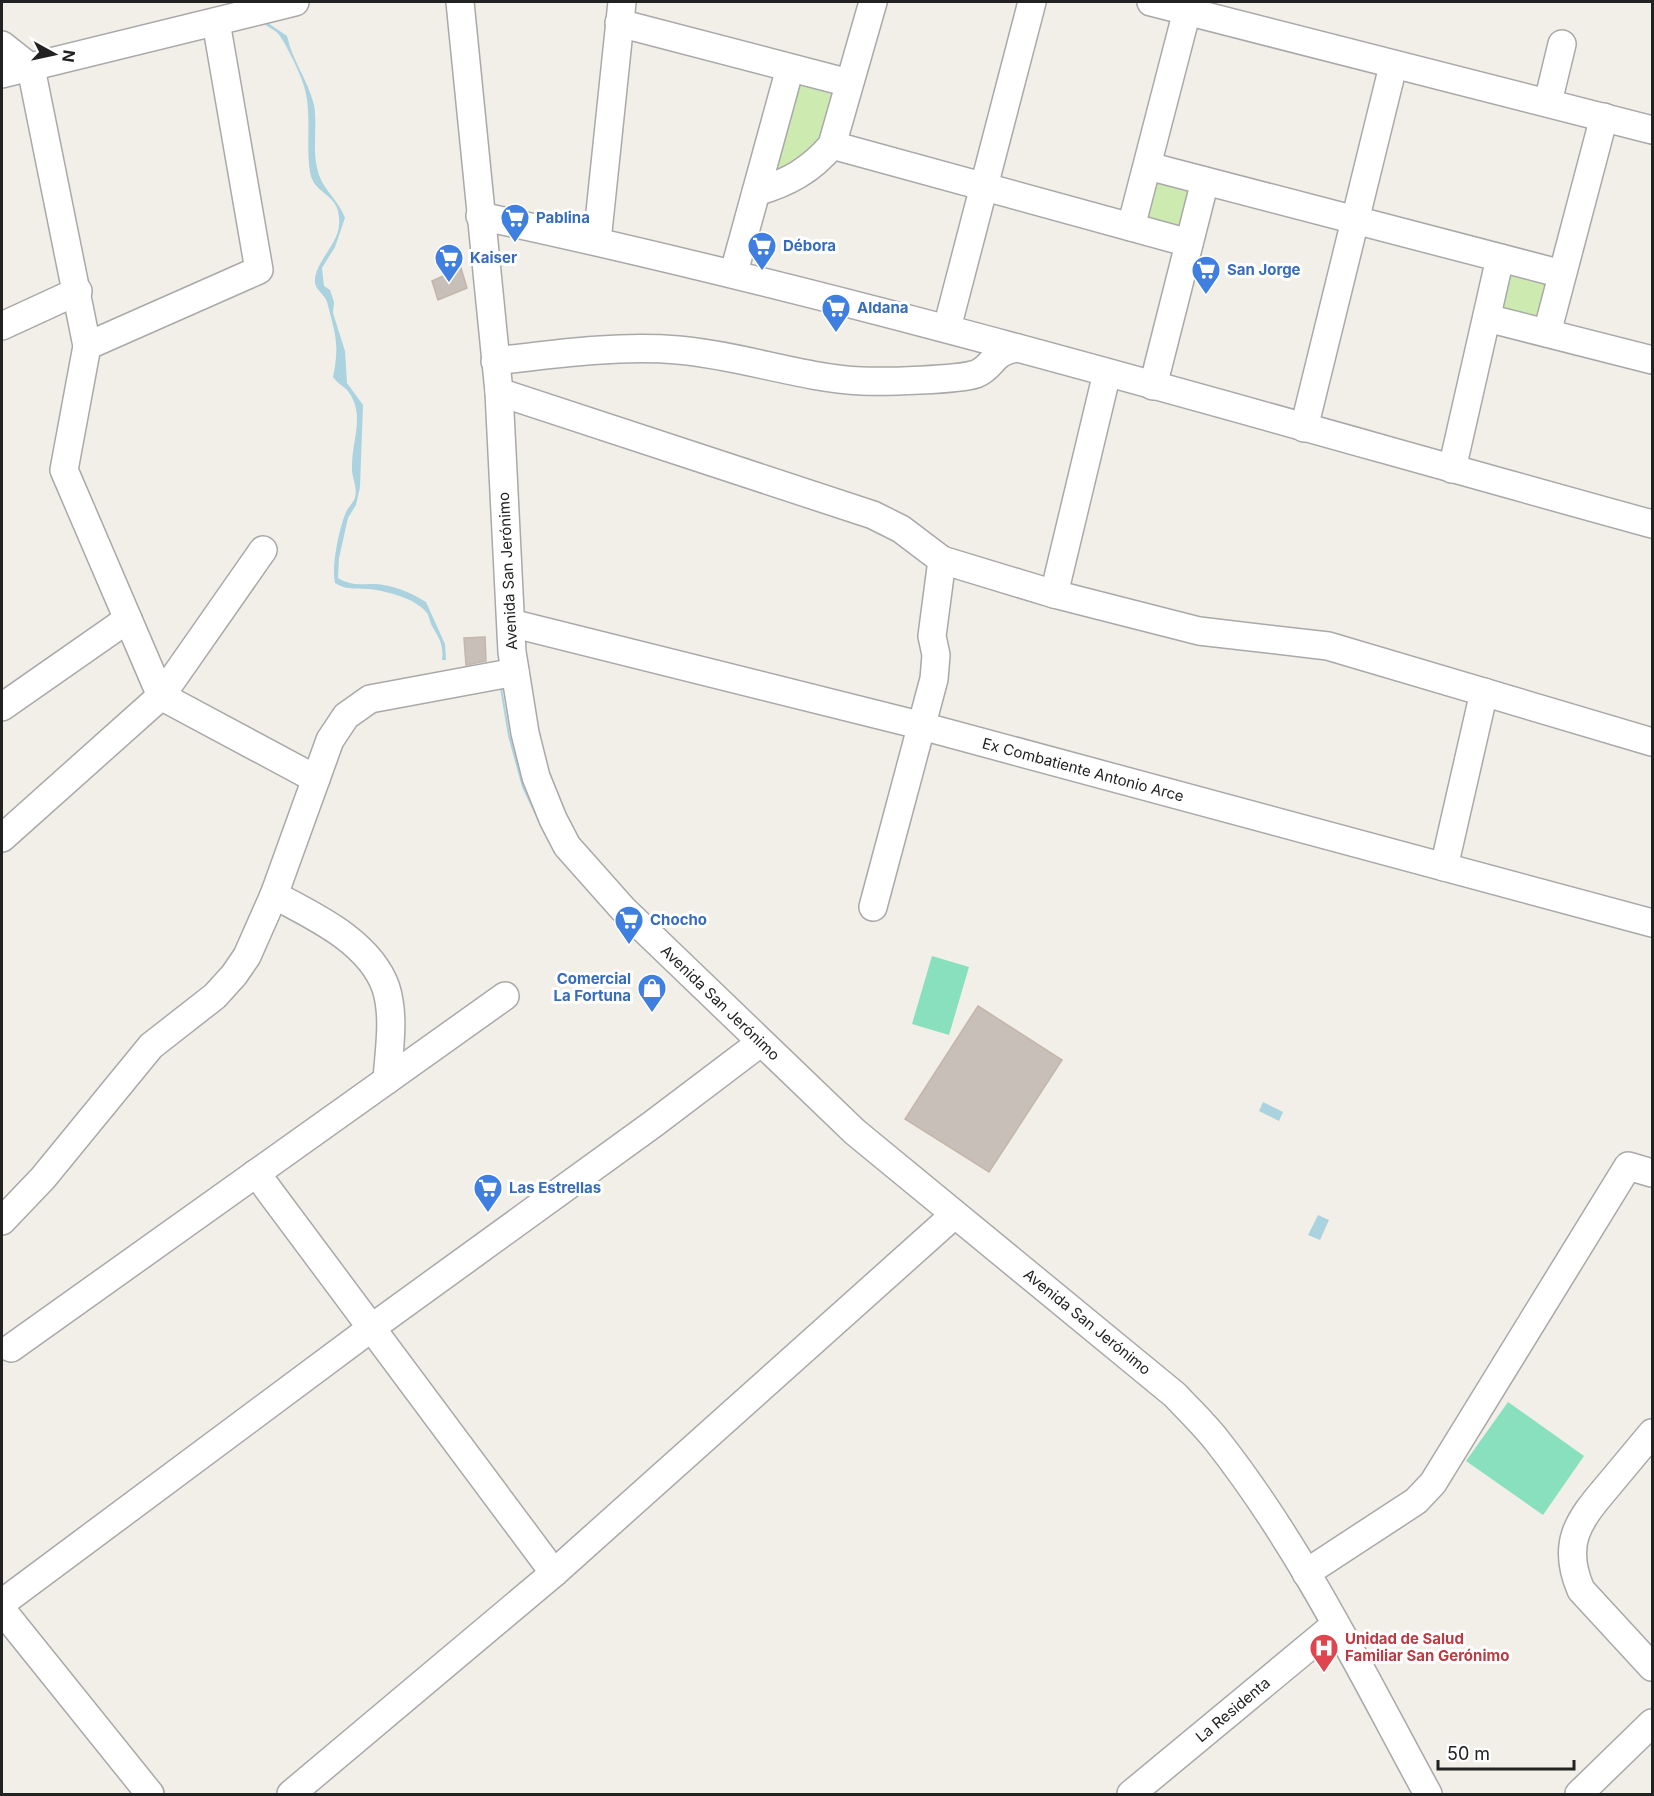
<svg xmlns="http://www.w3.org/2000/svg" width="1654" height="1796" font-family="Inter,sans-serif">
  <rect width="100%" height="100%" fill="#f2efe9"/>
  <g fill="#cdebb0">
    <path d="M797,80L837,89L816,150L770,175Z"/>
    <path d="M1152,178L1191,184L1186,230L1141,218Z"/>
    <path d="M1505,273L1549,280L1544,320L1499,312Z"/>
  </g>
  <g fill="#88e0be">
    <path d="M932,956L969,967L949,1035L912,1024Z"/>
    <path d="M1508,1402L1584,1456L1543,1515L1466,1461Z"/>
  </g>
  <g fill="#aad3df">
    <path d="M265,21L287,36C292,60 308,80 314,105C318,128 311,152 319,175C325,192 339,201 345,218L335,247L322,268L324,286L330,290L334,302L333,313L345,351L347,383L363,405L360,487L356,505L348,518L339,558L338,578C351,586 361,584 376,584C393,585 412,593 426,602L445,644L446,660H442C444,645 439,638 432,626C430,622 429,616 427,613C416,599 392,593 376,590C360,587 349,592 335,583C331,566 340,524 347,510C350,506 353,502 355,498C358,486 351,477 352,466C352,439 366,413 347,390C342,385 337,383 333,377C340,344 335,333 327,302C325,295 316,290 315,283C313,264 338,245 339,225C342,192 314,197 310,172C306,149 311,118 306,94C304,80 288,48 280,36C276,29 267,28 263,22Z"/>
    <path d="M500,688H502L510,735L524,787L550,847L522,787L508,736Z"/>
    <path d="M1263,1102L1283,1112L1279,1121L1259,1111Z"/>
    <path d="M1318,1215L1329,1220L1320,1240L1308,1235Z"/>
  </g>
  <g fill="#c7bfb8" stroke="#c4b6ab" stroke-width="1.5">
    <path d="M461,268L467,288L438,300L432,281Z"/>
    <path d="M485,637L486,661L466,665L464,638Z"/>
    <path d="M978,1006L1062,1060L989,1172L905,1119Z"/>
  </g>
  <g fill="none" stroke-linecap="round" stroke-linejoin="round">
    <g stroke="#a9a9a9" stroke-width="30">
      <g id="minor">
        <path d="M460,2L499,392L512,652L525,733L536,777L553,819L567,846L623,909L855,1132L1175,1395C1189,1410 1205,1425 1218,1442C1302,1549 1363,1675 1428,1794"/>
        <path d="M1151,2L1652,130"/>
        <path d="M619,23L849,83"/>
        <path d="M2,45L31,68L87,346L64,470L161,696L316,779"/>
        <path d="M2,74L295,2"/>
        <path d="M1548,102L1562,44"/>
        <path d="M832,145L1189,243"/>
        <path d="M1148,166L1562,274"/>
        <path d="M756,192C788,183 811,170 832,145L873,2"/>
        <path d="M480,216C876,301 1263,417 1652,524"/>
        <path d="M1131,227L1187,11"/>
        <path d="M597,241L622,2"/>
        <path d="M734,272L790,68"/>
        <path d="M1487,318L1652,360"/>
        <path d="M2,326L78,291"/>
        <path d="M947,328L1032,2"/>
        <path d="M1547,333L1604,117"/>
        <path d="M87,346L259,270L216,22"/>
        <path d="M495,361C555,354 617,345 678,350C740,355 800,378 862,381C884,382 958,380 976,374C994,367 991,352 1017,348"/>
        <path d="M1153,386L1205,181"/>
        <path d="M499,392L873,515L901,529L942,560L1054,594L1199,631L1328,646L1652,742"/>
        <path d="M1304,428L1393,66"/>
        <path d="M1452,469L1500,258"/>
        <path d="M1054,594L1107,373"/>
        <path d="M511,623L907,722L1652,923"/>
        <path d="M2,707L128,619"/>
        <path d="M2,838L161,696L263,550"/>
        <path d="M1444,867L1484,692"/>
        <path d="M274,895C314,916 370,942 386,988C395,1017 389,1050 387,1080"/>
        <path d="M873,907L934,679L936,655L932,636L942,560"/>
        <path d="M256,1173L554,1573"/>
        <path d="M2,1221L43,1178L151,1046L215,996L234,975L247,956L274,895L330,740L346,716L370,699L515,672"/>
        <path d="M11,1348L505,996"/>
        <path d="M1652,1433C1637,1451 1622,1469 1607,1487C1578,1521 1561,1544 1581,1590L1652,1667"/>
        <path d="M1306,1573L1416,1501L1433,1483L1628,1166L1652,1173"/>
        <path d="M2,1603L370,1329L653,1124L760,1043"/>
        <path d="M2,1610L150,1794"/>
        <path d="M291,1794L554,1573L954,1215"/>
        <path d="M1131,1794L1335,1625"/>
        <path d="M1579,1794L1652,1723"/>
      </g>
    </g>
    <use href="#minor" stroke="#fff" stroke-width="27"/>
  </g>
  <defs>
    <g id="supermarket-pin" transform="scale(1.5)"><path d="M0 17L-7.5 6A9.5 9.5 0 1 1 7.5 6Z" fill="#3f7fe0" stroke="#fff"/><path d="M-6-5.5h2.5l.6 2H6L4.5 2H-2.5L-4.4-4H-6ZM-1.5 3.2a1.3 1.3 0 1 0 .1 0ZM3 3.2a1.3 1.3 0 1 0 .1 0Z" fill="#fff"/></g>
    <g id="shop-pin" transform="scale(1.5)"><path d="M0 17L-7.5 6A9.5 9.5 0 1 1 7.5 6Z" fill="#3f7fe0" stroke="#fff"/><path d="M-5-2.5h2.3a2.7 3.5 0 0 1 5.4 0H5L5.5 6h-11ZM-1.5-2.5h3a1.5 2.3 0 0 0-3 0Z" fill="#fff"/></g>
    <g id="hospital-pin" transform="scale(1.5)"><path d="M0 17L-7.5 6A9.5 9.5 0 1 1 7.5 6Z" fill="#e0444e" stroke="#fff"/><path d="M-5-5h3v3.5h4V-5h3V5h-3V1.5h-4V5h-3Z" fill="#fff"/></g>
  </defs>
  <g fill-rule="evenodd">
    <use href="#supermarket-pin" x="515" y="218"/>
    <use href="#supermarket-pin" x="762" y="246"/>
    <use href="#supermarket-pin" x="449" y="258"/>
    <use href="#supermarket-pin" x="1206" y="270"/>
    <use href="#supermarket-pin" x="836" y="308"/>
    <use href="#supermarket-pin" x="629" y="920"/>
    <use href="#shop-pin" x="652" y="988"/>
    <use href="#supermarket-pin" x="488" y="1188"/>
    <use href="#hospital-pin" x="1324" y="1648"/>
  </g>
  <g text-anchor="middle" stroke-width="6" stroke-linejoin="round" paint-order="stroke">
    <g font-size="15" font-weight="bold" fill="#366cbe" stroke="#fff" text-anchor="start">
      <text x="536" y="223">Pablina</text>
      <text x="783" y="251">Débora</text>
      <text x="470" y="263">Kaiser</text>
      <text x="1227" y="275">San Jorge</text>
      <text x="857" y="313">Aldana</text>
      <text x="650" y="925">Chocho</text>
      <text x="631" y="984" text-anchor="end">Comercial<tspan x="631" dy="17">La Fortuna</tspan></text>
      <text x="509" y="1193">Las Estrellas</text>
    </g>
    <g font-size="15" fill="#222" stroke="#fff">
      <text transform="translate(508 571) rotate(-93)" y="5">Avenida San Jerónimo</text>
      <text transform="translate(1083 770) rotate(15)" y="5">Ex Combatiente Antonio Arce</text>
      <text transform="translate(720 1003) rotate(44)" y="5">Avenida San Jerónimo</text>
      <text transform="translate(1087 1322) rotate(39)" y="5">Avenida San Jerónimo</text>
      <text transform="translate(1233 1710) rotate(-40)" y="5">La Residenta</text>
    </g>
    <g font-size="15" font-weight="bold" fill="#be3a42" stroke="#fff" text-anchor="start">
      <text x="1345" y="1644">Unidad de Salud<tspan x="1345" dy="17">Familiar San Gerónimo</tspan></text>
    </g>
  </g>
  <rect width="1654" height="1796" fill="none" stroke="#222222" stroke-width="6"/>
  <g transform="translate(54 54) rotate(98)" stroke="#ffffff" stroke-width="4.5" paint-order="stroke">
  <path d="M0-4.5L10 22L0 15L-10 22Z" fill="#222222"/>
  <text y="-9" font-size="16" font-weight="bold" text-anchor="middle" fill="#222222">N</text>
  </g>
  <path d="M1438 1760v9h136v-9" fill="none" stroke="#222222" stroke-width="3"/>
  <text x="1447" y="1760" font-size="18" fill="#222222" stroke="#ffffff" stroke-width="4.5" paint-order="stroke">50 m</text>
</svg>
